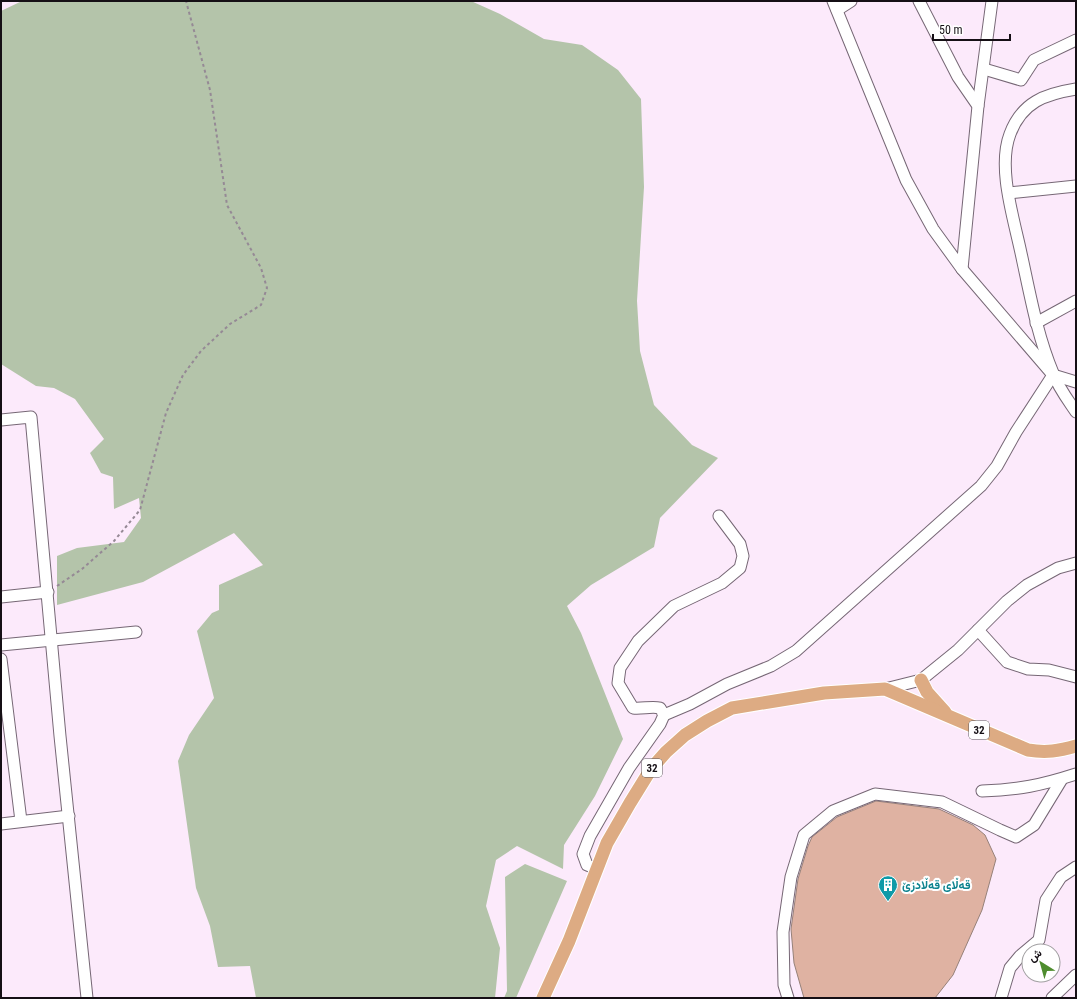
<svg xmlns="http://www.w3.org/2000/svg" width="1077" height="999" font-family="'Roboto Condensed',Vazirmatn,sans-serif">
  <rect width="100%" height="100%" fill="#fceafb"/>
  <g fill="#b4c4aa">
    <path d="M22,1H471L500,14L544,39L582,45L618,70L641,99L644,187L637,301L640,351L654,405L692,445L718,458L660,518L654,547L591,585L567,606L581,633L623,739L595,796L564,845L563,869L517,846L496,860L486,906L500,948L495,998H256L250,966L218,967L210,926L196,888L178,761L189,735L214,698L197,631L212,613L219,610V585L263,565L234,533L143,582L57,605V556L77,548L124,542L141,518L139,498L114,509L113,477L101,473L90,453L104,439L75,399L54,388L36,386L1,364V11Z"/>
    <path d="M525,864L567,881L516,998H504L507,991L505,877Z"/>
  </g>
  <path fill="#dfb2a2" stroke="#968179" d="M876,801L939,809L973,825L985,835L996,859L982,910L953,975L935,998H804L794,963L791,929L798,879L808,846L812,837L837,817Z"/>
  <g fill="none" stroke-linecap="round" stroke-linejoin="round">
    <g stroke="#766775" stroke-width="13">
      <g id="minor">
        <path d="M833,1L906,180L933,229L962,269L1053,375L1076,382"/>
        <path d="M919,1L958,77L978,106L962,269"/>
        <path d="M837,10L851,1"/>
        <path d="M984,69L1021,80L1034,60L1076,40"/>
        <path d="M1076,89C1045,94 1022,102 1010,134C997,168 1014,219 1021,253C1030,294 1037,335 1053,373C1058,387 1068,400 1076,412"/>
        <path d="M978,106L992,1"/>
        <path d="M1009,193L1076,186"/>
        <path d="M1036,323L1076,301"/>
        <path d="M1,420L31,417L60,736L87,998"/>
        <path d="M1,597L48,592"/>
        <path d="M978,630L1007,662L1028,669L1049,670L1076,677"/>
        <path d="M1,645L136,632"/>
        <path d="M1,659L21,821"/>
        <path d="M885,689L921,680L958,650L1007,601L1027,585L1058,568L1076,563"/>
        <path d="M664,715L690,704L727,684L771,666L796,651L981,486L997,466L1016,432L1053,375"/>
        <path d="M982,791C1018,790 1042,785 1076,774"/>
        <path d="M1,824L69,816"/>
        <path d="M597,869L587,865L583,854L590,836L629,768L660,724L664,715L660,708C652,706 642,709 633,708L618,683L620,668L638,641L674,606L722,583L740,568L743,556L740,544L719,516"/>
        <path d="M788,998L784,985L783,932L791,877L804,835L833,811L875,794L942,802L1000,830L1016,837L1034,825L1062,779"/>
        <path d="M1001,998L1010,968L1020,956L1039,940L1046,900L1061,877L1076,867"/>
        <path d="M1052,998L1076,975"/>
      </g>
    </g>
    <g stroke="#fff" stroke-width="15">
      <g id="major">
        <path d="M921,680L927,692L945,712"/>
        <path d="M543,998L569,941L607,843L630,803L651,769L666,752L685,735L707,721L732,708L824,693L885,689L1028,750C1046,753 1059,751 1076,746"/>
      </g>
    </g>
    <path stroke="#958995" stroke-width="2" stroke-dasharray="3 3" stroke-linecap="butt" d="M57,586L82,569L114,541L140,510L166,413L183,375L201,351L230,324L261,305L267,288L261,268L227,205L210,90L186,1"/>
    <use href="#minor" stroke="#fff" stroke-width="11"/>
    <use href="#major" stroke="#ddab83" stroke-width="13"/>
  </g>
  <defs>
    <g id="building-pin" transform="scale(1)"><path d="M0 17L-7.5 6A9.5 9.5 0 1 1 7.5 6Z" fill="#0f9aa8" stroke="#fff"/><path d="M-4-6H4V6H1V3H-1V6H-4ZM-2.5-4.3h1.7v1.8h-1.7ZM.8-4.3h1.7v1.8H.8ZM-2.5-1h1.7V.8h-1.7ZM.8-1h1.7V.8H.8Z" fill="#fff"/></g>
  </defs>
  <g fill-rule="evenodd">
    <use href="#building-pin" x="888" y="885"/>
  </g>
  <g text-anchor="middle" stroke-width="4" stroke-linejoin="round" paint-order="stroke">
    <g fill="#fff" stroke="#5b575b" stroke-width="1">
      <rect x="969" y="721" width="20" height="18" rx="3"/>
      <rect x="642" y="759" width="20" height="18" rx="3"/>
    </g>
    <g font-size="11" font-weight="bold" fill="#150f15">
      <text x="979" y="734">32</text>
      <text x="652" y="772">32</text>
    </g>
    <g font-size="12" font-weight="bold" fill="#0d838f" stroke="#fff" text-anchor="start">
      <text x="902" y="889">قەڵای قەڵادزێ</text>
    </g>
  </g>
  <rect width="1077" height="999" fill="none" stroke="#150f15" stroke-width="4"/>
  <g transform="translate(1041 963) rotate(323)"><circle r="19" fill="#ffffff" stroke="#a19fa1"/>
  <path d="M0-3L7 15L0 10L-7 15Z" fill="#4e8d2e"/>
  <text y="-6" font-size="11" font-weight="bold" text-anchor="middle" fill="#150f15">ش</text>
  </g>
  <path d="M933 34v6h77v-6" fill="none" stroke="#150f15" stroke-width="2"/>
  <text x="939" y="34" font-size="12" fill="#150f15" stroke="#ffffff" stroke-width="3" paint-order="stroke">50 m</text>
</svg>
